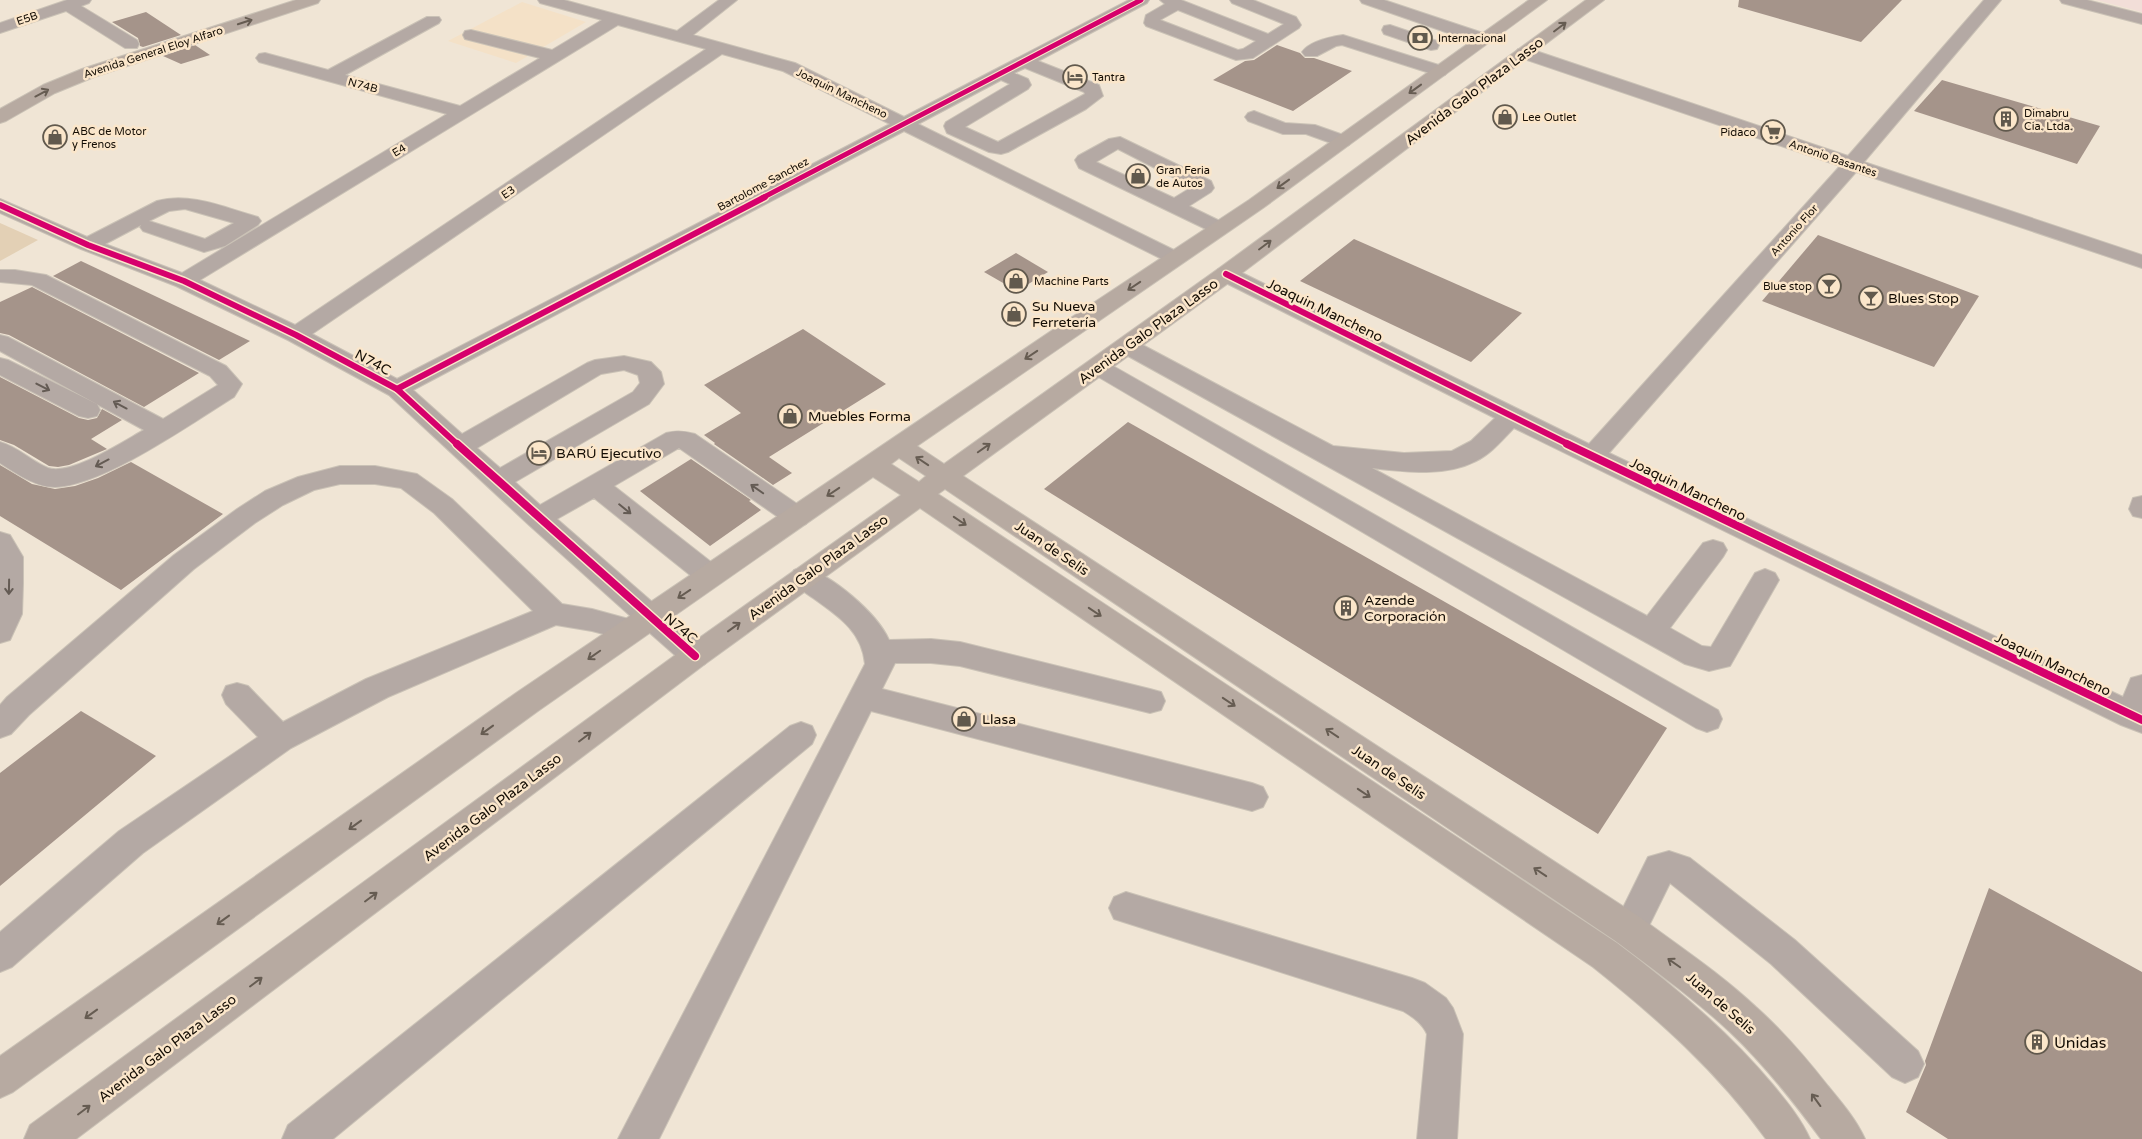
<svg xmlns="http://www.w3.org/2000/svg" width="2142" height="1139" font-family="'Varela Round',sans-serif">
  <rect width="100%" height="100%" fill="#f0e5d5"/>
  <path fill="#f4e1c7" d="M522,2L586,22L516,63L448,41Z"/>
  <path fill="#f2ded8" d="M2097,0H2142V12Z"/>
  <path fill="#e3d0b5" d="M0,223L38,240L0,261Z"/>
  <g fill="#a5948a">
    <path d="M1739,0H1902L1861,42L1738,7Z"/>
    <path d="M146,12L181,35L143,47L140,46L138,38L112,22Z"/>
    <path d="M195,45L210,55L181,64L163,56Z"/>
    <path d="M1277,45L1300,53L1305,58H1314L1352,71L1293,111L1213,80L1245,61L1254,60Z"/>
    <path d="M1942,80L2100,126L2077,164L1914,111Z"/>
    <path d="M1818,235L1979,296L1934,367L1762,301Z"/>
    <path d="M1354,239L1522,313L1471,362L1300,281Z"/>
    <path d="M1016,253L1048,272L1017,291L984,272Z"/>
    <path d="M81,261L250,341L219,360L53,276Z"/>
    <path d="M32,287L199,373L144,407L9,335L0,333V302Z"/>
    <path d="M803,329L886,384L769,457L792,473L773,485L714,444L715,443L704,435L741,413L704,385Z"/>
    <path d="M0,377L79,418L88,420L97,418L102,409L122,420L91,439L107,449L69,465L58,467L49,466L14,445L0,440Z"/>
    <path d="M1128,422L1667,728L1598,834L1044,489Z"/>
    <path d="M691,459L751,500L749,501L761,510L710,546L640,491Z"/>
    <path d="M131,462L223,514L121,590L0,516V465L32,484L55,489L75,486L98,478Z"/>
    <path d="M81,711L156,756L0,886V773Z"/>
    <path d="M1989,888L2142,972V1139H1948L1906,1112L1926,1065L1925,1061Z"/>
  </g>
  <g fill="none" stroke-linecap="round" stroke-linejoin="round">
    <g stroke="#cac2b6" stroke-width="2">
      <g id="minor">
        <path d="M67,0H91L89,3L81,6L137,40L139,44L137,48H125L66,11L0,33V23Z"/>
        <path d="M538,0H564L677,31L719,0H737L693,35L795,63L904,117L1129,0H1149L1147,3L1038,61L1099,85L1103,96L1086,109L1008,152L1001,154L989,152L947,133L944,126L946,122L1010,84L1001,80L918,124L1182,254L1186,258L1182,262L1175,264L1168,262L904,131L413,390L462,434L587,363L595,360L624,356L651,362L661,372L664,384L649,404L515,482L540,505L666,433C677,430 685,431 695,434L806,510L810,517L806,524L797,527L788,524L679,448L614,486L720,569L724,576L720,583L710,586L700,583L594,498L557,519L705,648L710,656L705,664L695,668L685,664L643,627L644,630L640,638L630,641L592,631L556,625L388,697L291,748L143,853L12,967L0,972V932L119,831L258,737L226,704L222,695L226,686L237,683L248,686L283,722L366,679L533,611L434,513L401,488L375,484H340L314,490L283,505L255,523L194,569L29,715L11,734L0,738V705L7,697L174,555L237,509L265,491L298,477L340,466H375L417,474L452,499L562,604L592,609L636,621L529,525L389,395L288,340L176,286L81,249L0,213V199L87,237L157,201C191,192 225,208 258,217L261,221L258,225L225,246L204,252L143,231L140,227L141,225L105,244L182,273L447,114L259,62L256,58L259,54L265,53L328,70L427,17H439L441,20L439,23L345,75L460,106L540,58L465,39L463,35L465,31L471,30L552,50L602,20L540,3ZM618,25L706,49L295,325L200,280ZM722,54L783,71L890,124L397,379L312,334ZM1025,68L1084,92L1085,94L998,142L965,127L1028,89L1031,85L1028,79L1014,73ZM185,209L234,223L205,239L149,221L169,211ZM624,370L638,375L640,383L633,392L500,468L477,448L601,374Z"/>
        <path d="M1160,0H1181L1268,34L1284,24L1232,3L1230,0H1253L1296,17L1301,25L1299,28L1253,58L1236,60L1146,26L1144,23L1146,15L1165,4ZM1178,10L1256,41L1243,49L1238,50L1160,20Z"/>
        <path d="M1360,0H1384L1489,35L1491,39L1489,43H1477L1362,3Z"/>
        <path d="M1984,0H2001L1864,162L2142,255V268L1856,172L1609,453L2123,697L2131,678L2142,675V733L2121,725L1514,428C1503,439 1491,454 1476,461C1445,477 1406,472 1372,468L1647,616L1703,543L1713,540L1723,543L1727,550L1723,557L1670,628L1702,646L1711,647L1755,573L1765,569L1775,573L1779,580L1730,666L1709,671L1685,664L1119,351L1116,346L1119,341L1127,339L1135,341L1333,446L1404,453L1452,451L1471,441L1495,418L1218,279L1215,274L1218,269L1226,268L1234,269L1589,444L1840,166L1518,57L1515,53L1518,49H1530L1848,156Z"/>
        <path d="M2060,0H2087L2142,14V24L2062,3Z"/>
        <path d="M1390,25L1437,41L1439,45L1437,49L1431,50L1384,34L1382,30L1384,26Z"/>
        <path d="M1343,35L1445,67L1448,71L1445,75L1439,76L1342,45L1336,46L1317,56H1305L1302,52C1310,41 1330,37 1343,35Z"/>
        <path d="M1254,111L1285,123L1315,125L1349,137L1351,141L1349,145L1342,147L1306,134H1283L1248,121L1245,117L1248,113Z"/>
        <path d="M1120,137L1211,181L1214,188L1211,192L1189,206L1226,224L1229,228L1226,232L1219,234L1212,232L1079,168L1075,160L1078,156L1109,139ZM1118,149L1192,187L1174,198L1096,162Z"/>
        <path d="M0,270H15L46,275L226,366L242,384L234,397C192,423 103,486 55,487C35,487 16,473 0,463V442C18,447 31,461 48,468C71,476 124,441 144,430L0,351V335L8,337L163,419L218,385L210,376L32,285L0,282Z"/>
        <path d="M0,358L8,360L97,404L100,410L97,416L88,418L79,416L0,375Z"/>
        <path d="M1098,359L1106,362L1718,710L1722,719L1718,728L1707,732L1696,728L1090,372L1086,367L1090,362Z"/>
        <path d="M2142,496V518L2133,516L2129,509L2133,498Z"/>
        <path d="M0,532L10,535L23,557V584L22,614L10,640L0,643Z"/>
        <path d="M804,567C832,575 877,613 889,640L931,639L960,642L1150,689L1161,692L1165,701L1161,710L1150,713L960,666L931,663H895L882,689L1252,783L1263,787L1268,797L1263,807L1252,811L871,711L659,1139H618L865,664C862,631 838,616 813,598C804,592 796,587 790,577L794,570Z"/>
        <path d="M801,722L812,726L816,735L812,744L333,1139H282L288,1125L790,726Z"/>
        <path d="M1669,851L1690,858L1795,940L1918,1051L1924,1064L1918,1077L1905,1083L1892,1077L1771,964L1670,883L1641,942L1629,947L1617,942L1612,930L1648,857Z"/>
        <path d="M1126,892L1412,978L1425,983L1446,998L1453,1008L1463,1034L1457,1139H1417L1427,1034C1422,1023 1413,1017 1403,1011L1114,919L1109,908L1114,897Z"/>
      </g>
    </g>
    <g stroke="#cac2b6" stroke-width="2">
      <g id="major">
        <path d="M296,0H320L318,3L94,77L55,93L6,121L0,123V109L43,85L82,69Z"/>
        <path d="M1529,0H1547L1263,208L917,446L944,464L1218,269L1586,0H1604L1234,279L963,476L1641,918C1680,947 1721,974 1756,1007C1783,1031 1806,1058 1828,1086C1842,1103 1856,1119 1865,1139H1821C1793,1101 1764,1064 1730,1032C1695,999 1655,971 1617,942L945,489L938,494L1617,943C1674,986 1728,1031 1773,1085C1787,1102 1801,1119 1810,1139H1766C1718,1072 1657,1018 1593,967L920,508L705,664L76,1139H24L30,1125L685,648L901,495L873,477L538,711L13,1092L0,1098V1056L516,693L1063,323L1249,200ZM899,458L926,476L919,482L891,464Z"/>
      </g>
    </g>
    <use href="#minor" fill="#b4a9a4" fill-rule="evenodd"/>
    <use href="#major" fill="#b7aaa1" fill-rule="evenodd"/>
    <g stroke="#fbe6ca" stroke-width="7">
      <path id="cycleway-far2" d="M762,198L1141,0"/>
    </g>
    <g stroke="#fbe6ca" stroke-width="9">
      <g id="cycleway-far1">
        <path d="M0,205L88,245L184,281L296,335L397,389L458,445"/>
        <path d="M1226,274L1570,445"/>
        <path d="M397,389L765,197"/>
      </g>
    </g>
    <g stroke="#fbe6ca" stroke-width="11">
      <g id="cycleway">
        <path d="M457,444L695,656"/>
        <path d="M1567,444L2142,720"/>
      </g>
    </g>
    <use href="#cycleway-far2" stroke="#d6006c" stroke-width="5"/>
    <use href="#cycleway-far1" stroke="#d6006c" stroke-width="6"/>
    <use href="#cycleway" stroke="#d6006c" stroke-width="8"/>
  </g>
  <defs><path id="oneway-shaft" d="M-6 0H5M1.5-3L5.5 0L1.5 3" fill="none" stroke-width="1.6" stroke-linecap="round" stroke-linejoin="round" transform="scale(1.25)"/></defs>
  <g stroke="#665c52">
    <use href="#oneway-shaft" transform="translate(245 22) rotate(-18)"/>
    <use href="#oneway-shaft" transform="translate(1560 27) rotate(-37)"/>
    <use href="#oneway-shaft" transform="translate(1415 89) rotate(144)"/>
    <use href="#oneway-shaft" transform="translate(42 93) rotate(-28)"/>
    <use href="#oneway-shaft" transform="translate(1283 184) rotate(144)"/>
    <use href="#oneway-shaft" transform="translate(1265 245) rotate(-37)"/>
    <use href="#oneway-shaft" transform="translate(1134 286) rotate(146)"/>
    <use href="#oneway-shaft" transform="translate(1031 355) rotate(146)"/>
    <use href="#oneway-shaft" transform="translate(984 448) rotate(-35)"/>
    <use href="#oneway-shaft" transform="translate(922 461) rotate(-146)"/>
    <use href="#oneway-shaft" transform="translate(833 492) rotate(146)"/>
    <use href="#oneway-shaft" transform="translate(960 521) rotate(34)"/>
    <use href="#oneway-shaft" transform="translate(684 594) rotate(146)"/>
    <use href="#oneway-shaft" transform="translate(1095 612) rotate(34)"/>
    <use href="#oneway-shaft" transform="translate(734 627) rotate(-36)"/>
    <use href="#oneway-shaft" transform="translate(594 655) rotate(145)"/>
    <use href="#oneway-shaft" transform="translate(1229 702) rotate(34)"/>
    <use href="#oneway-shaft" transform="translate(487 730) rotate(144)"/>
    <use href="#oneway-shaft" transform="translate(1332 733) rotate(-146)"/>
    <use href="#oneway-shaft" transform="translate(585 737) rotate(-37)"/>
    <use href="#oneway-shaft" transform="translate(1364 793) rotate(34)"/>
    <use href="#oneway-shaft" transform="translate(355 825) rotate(144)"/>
    <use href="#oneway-shaft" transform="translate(1540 872) rotate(-146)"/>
    <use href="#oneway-shaft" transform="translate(371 897) rotate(-37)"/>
    <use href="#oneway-shaft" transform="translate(223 920) rotate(144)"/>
    <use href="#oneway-shaft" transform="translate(1674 963) rotate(-145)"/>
    <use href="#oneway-shaft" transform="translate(256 982) rotate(-37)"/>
    <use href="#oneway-shaft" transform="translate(91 1014) rotate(144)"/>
    <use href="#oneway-shaft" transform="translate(1816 1100) rotate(-126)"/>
    <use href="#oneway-shaft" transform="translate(84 1110) rotate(-37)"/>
  </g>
  <g stroke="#645b54">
    <use href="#oneway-shaft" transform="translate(43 387) rotate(27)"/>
    <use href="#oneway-shaft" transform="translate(120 405) rotate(-152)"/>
    <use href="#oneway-shaft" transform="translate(102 463) rotate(152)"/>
    <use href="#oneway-shaft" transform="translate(757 489) rotate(-145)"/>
    <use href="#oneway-shaft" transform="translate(625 509) rotate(39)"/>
    <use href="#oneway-shaft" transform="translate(9 587) rotate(91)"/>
  </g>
  <defs>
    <g id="bank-ring" transform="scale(1.25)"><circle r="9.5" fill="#fbe6ca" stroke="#61594d" stroke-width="1.5"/><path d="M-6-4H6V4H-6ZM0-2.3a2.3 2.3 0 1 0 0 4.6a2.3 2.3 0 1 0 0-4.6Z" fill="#61594d"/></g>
    <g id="hotel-ring" transform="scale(1.25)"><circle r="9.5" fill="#fbe6ca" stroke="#61594d" stroke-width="1.5"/><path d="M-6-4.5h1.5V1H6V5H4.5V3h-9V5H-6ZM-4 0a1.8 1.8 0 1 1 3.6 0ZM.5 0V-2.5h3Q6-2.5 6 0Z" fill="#61594d"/></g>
    <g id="shop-ring" transform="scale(1.25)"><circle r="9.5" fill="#fbe6ca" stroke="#61594d" stroke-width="1.5"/><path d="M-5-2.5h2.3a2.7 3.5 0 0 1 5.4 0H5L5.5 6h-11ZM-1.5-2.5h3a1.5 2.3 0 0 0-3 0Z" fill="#61594d"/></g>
    <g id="building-ring" transform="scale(1.25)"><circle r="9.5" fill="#fbe6ca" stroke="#61594d" stroke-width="1.5"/><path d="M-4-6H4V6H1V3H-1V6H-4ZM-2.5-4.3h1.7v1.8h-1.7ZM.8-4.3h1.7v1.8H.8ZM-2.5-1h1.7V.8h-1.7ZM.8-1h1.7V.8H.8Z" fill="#61594d"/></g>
    <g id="supermarket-ring" transform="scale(1.25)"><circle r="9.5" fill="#fbe6ca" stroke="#61594d" stroke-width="1.5"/><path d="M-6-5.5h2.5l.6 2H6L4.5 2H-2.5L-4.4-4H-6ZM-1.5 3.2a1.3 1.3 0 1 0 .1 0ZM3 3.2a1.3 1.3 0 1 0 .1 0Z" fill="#61594d"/></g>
    <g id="bar-ring" transform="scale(1.25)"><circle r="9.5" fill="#fbe6ca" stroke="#61594d" stroke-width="1.5"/><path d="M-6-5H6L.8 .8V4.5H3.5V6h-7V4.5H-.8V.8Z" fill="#61594d"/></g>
  </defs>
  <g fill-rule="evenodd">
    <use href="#bank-ring" x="1420" y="38"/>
    <use href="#hotel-ring" x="1075" y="77"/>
    <use href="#shop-ring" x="1505" y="117"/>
    <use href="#building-ring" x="2006" y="119"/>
    <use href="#supermarket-ring" x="1773" y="132"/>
    <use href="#shop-ring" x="55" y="137"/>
    <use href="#shop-ring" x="1138" y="176"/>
    <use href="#shop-ring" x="1016" y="281"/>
    <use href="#bar-ring" x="1829" y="286"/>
    <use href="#bar-ring" x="1871" y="298"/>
    <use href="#shop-ring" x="1014" y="314"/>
    <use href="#shop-ring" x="790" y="416"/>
    <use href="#hotel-ring" x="539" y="453"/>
    <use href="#building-ring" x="1346" y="608"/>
    <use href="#shop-ring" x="964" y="719"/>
    <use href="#building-ring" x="2037" y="1042"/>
  </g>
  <g text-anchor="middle" stroke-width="5" stroke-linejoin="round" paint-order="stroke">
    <g font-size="11" fill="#140d04" stroke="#fbe6ca">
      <text transform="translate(27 18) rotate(-19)" y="4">E5B</text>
      <text transform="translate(153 52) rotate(-18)" y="4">Avenida General Eloy Alfaro</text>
      <text transform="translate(363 85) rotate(15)" y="4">N74B</text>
      <text transform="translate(842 93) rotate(26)" y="4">Joaquin Mancheno</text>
      <text transform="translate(399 150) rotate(-31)" y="4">E4</text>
      <text transform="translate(1833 158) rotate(19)" y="4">Antonio Basantes</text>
      <text transform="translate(763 184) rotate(-28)" y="4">Bartolome Sanchez</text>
      <text transform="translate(508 192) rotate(-34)" y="4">E3</text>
      <text transform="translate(1794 230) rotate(-48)" y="4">Antonio Flor</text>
    </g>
    <g font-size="11" fill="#140d04" stroke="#fbe6ca" text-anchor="start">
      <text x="1438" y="42">Internacional</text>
      <text x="1092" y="81">Tantra</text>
      <text x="2024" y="117">Dimabru<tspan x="2024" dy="13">Cia. Ltda.</tspan></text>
      <text x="1522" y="121">Lee Outlet</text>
      <text x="72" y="135">ABC de Motor<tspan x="72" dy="13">y Frenos</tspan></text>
      <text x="1756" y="136" text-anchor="end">Pidaco</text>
      <text x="1156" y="174">Gran Feria<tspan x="1156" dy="13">de Autos</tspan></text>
      <text x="1034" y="285">Machine Parts</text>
      <text x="1812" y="290" text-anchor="end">Blue stop</text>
    </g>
    <g font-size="14" fill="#140d04" stroke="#fbe6ca">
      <text transform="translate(1474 91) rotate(-37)" y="5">Avenida Galo Plaza Lasso</text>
      <text transform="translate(1325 310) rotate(26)" y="5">Joaquin Mancheno</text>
      <text transform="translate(1148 331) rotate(-36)" y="5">Avenida Galo Plaza Lasso</text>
      <text transform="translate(373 362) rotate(28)" y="5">N74C</text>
      <text transform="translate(1688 489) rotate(26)" y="5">Joaquin Mancheno</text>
      <text transform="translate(1052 548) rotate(34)" y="5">Juan de Selis</text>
      <text transform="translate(818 567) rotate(-36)" y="5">Avenida Galo Plaza Lasso</text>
      <text transform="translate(681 628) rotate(40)" y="5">N74C</text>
      <text transform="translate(2053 664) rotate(26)" y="5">Joaquin Mancheno</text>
      <text transform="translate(1389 772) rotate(34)" y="5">Juan de Selis</text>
      <text transform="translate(492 807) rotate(-37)" y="5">Avenida Galo Plaza Lasso</text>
      <text transform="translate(1721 1003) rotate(41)" y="5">Juan de Selis</text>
      <text transform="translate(167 1048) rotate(-37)" y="5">Avenida Galo Plaza Lasso</text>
    </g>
    <g font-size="14" fill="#140d04" stroke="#fbe6ca" text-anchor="start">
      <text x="1888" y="303">Blues Stop</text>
      <text x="1032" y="311">Su Nueva<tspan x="1032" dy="16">Ferretería</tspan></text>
      <text x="808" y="421">Muebles Forma</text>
      <text x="556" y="458">BARÚ Ejecutivo</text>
      <text x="1364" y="605">Azende<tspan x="1364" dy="16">Corporación</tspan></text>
      <text x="982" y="724">Llasa</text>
    </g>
    <g font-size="16" fill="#140d04" stroke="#fbe6ca" text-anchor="start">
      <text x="2054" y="1048">Unidas</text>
    </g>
  </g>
</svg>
